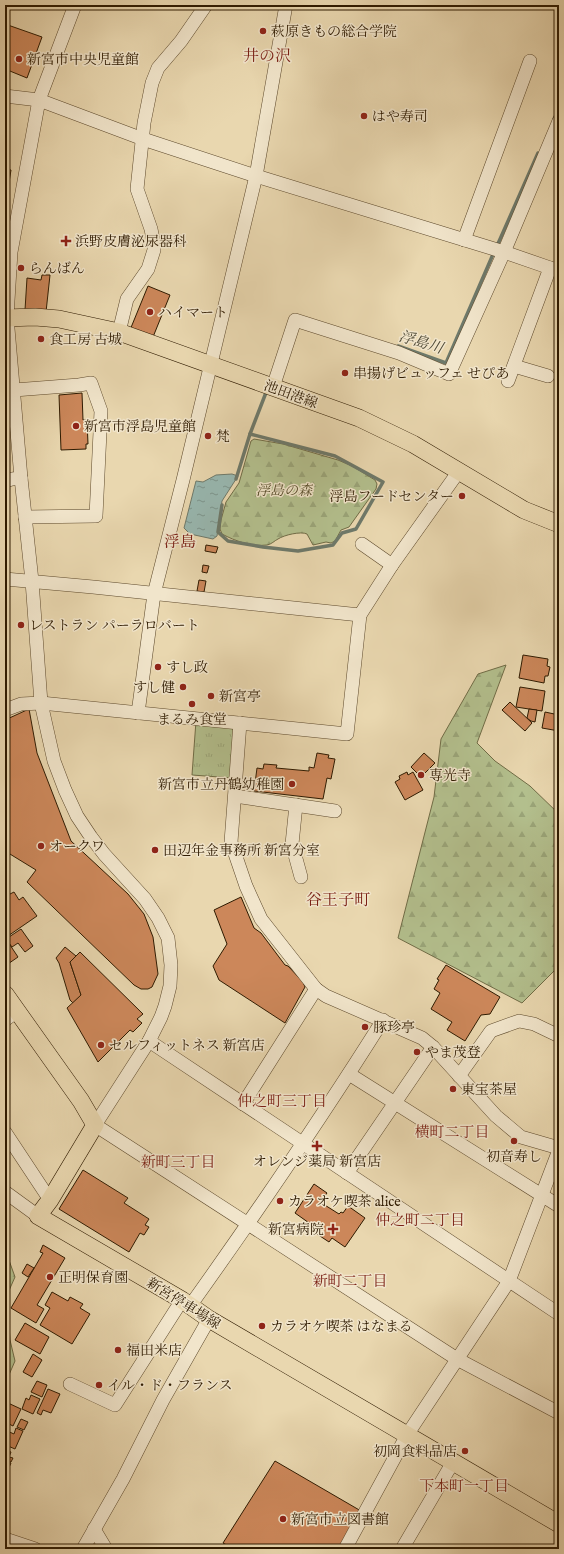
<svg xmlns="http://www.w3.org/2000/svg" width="564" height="1554" font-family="'IM FELL English','Noto Serif JP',serif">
  <defs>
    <pattern id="forest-firs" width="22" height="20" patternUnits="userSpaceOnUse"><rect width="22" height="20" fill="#b3bf8d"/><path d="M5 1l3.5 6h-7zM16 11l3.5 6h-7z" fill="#9aa478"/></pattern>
    <pattern id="park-tufts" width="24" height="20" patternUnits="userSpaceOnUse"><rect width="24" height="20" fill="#b3bf8d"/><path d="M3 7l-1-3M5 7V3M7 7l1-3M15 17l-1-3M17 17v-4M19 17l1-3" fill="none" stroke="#9aa478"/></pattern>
    <pattern id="water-ripples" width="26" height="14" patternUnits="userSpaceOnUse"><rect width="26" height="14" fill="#98b8b1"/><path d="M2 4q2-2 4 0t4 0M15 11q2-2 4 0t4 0" fill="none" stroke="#7c958e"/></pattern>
  </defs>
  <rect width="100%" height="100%" fill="#e9d7af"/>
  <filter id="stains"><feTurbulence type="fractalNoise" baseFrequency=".005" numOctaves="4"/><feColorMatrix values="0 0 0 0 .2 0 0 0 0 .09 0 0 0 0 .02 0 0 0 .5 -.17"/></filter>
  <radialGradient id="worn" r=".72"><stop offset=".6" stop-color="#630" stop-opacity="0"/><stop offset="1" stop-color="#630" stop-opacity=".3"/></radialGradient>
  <g fill="url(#forest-firs)" stroke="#706c46">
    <path d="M254,439L283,444L338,460L352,466L375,480L377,484L376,489L349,527L341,530L335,541L331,543L326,542L313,545L307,534C301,531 284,535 278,539C274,541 272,544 267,545C252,547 235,541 222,534L220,529L221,520L226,502L239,483L251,441Z"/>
    <path d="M506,665L477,743L495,761L530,786L559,814V966L522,1003L398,938L434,797L441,739L478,674Z"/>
    <path d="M5,1249L15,1277L7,1295L10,1340L15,1361L5,1384Z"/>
  </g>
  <path fill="url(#park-tufts)" stroke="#706c46" d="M196,721L238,725L233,778L192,775Z"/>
  <path fill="url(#water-ripples)" stroke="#6e796a" d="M232,474L238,476L222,501L217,536L213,539L190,534L184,528L196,481L203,482L216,475Z"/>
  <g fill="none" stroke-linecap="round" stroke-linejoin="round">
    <g stroke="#6e796a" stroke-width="3.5">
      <path d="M554,119L559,109"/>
      <path d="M497,246L538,153"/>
      <path d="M398,346L446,363L494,252"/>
      <path d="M236,479L250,434L267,390"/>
      <path d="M222,505L218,532L228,541L263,547L298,551L333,545L342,533L356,529L383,482L335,456L250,434"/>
    </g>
  </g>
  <g fill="#cc875a" stroke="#2e1a00">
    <path d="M5,24L42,37L27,78L5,69Z"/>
    <path d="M5,169L11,170L7,195H5Z"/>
    <path d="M42,275H50L46,312L25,310L27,278L41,280Z"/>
    <path d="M148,286L170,295L153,337L130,330Z"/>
    <path d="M82,393L83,420H87L88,444H86V449L61,450L59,395Z"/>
    <path d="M206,545L218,547L216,553L205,551Z"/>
    <path d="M203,565L209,566L207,573L202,572Z"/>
    <path d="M199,580L206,581L204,592L197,591Z"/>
    <path d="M523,655L548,659L547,666L550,667L548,676H545L544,683L519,678Z"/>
    <path d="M520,687L545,691L542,711L516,707Z"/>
    <path d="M510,702L532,723L525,731L502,710Z"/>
    <path d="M29,709L37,753L71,841L128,894L144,914L153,937L158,974L152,987L148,989H141L134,985L27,882L36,870L5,851V720Z"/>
    <path d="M529,709L537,710L535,722L531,721L527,718Z"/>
    <path d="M545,712L559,715V731L542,728Z"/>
    <path d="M317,753L329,755L328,758L335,759L331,779L327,778L323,799L254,791L257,768L263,769L264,764L277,765L276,768L309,771V767L314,768Z"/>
    <path d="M424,753L435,763L421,777L411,767Z"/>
    <path d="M407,772L408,775L413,772L423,790L405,800L395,782L400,779L399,776Z"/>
    <path d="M5,887L10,894L14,892L19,900L23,897L37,916L5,938Z"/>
    <path d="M241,897L254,928L261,933L285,965L288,966L303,982L305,987L285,1023L219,980L213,966L227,944L214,910Z"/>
    <path d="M21,929L33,946L25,952L18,943L12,947L6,939Z"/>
    <path d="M6,939L18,957L5,966V940Z"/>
    <path d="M65,947L76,956L70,962L81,995L73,1003L70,1000L59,963L56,958Z"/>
    <path d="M80,952L143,1014L137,1019L142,1023L133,1032L130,1030L98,1062L67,1008L81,995L70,962Z"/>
    <path d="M446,965L500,997L490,1014L481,1015L465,1041L447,1030L452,1022L431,1009L440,993L434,989L439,980L437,979Z"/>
    <path d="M83,1170L128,1198L124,1203L149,1219L145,1225L149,1227L144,1235L140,1233L129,1252L59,1209Z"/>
    <path d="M314,1184L327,1193L320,1202L339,1214L341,1212L343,1213L348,1206L365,1218L345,1247L332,1238L329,1242L317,1234L319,1230L295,1213Z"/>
    <path d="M43,1245L65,1258L37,1305L44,1309L36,1323L11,1308L43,1253L40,1252Z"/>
    <path d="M27,1264L34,1268L28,1277L22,1273Z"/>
    <path d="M52,1292L68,1301L70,1297L83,1304L80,1308L90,1314L72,1344L40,1325L50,1308L45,1305Z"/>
    <path d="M25,1323L49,1337L40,1354L15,1340Z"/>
    <path d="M33,1354L42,1360L32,1377L23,1372Z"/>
    <path d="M37,1381L47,1385L42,1397L31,1392Z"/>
    <path d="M48,1389L60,1394L51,1413L43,1410L41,1415L37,1413Z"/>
    <path d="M31,1395L40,1399L33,1414L22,1409L26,1398L29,1400Z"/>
    <path d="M8,1403L21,1409L13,1426L5,1422V1410Z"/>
    <path d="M21,1419L28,1422L24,1430L17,1427Z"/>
    <path d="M16,1428L23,1431L15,1449L8,1446L9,1444L5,1442V1430L14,1434Z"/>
    <path d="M6,1450L11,1452L9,1457L13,1458L11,1462L5,1459Z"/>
    <path d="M5,1460L11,1463L7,1472H5Z"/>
    <path d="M275,1461L361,1511L340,1549H234L223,1543Z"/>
  </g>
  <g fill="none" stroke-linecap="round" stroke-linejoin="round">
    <g stroke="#5d492c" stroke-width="14">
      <g id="minor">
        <path d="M75,5L39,100L11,252L7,317L21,478L32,581L41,703L54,761L65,790L77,816L91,837L104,854L145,899L158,918L168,938L171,965L170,986L165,1006L161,1017L149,1041L95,1125L457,1359L559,1413"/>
        <path d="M5,96L39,100L143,139L256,176L504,252L559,271"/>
        <path d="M464,240L530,61"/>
        <path d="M119,332L127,299L148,269L154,250V244L151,229L137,189L144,123L152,83L158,68L181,41L206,5"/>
        <path d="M514,366L548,376"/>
        <path d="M508,381L550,268"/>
        <path d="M273,387L295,320L399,353L449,374L504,252L559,121"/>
        <path d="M14,390L79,385L91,383L101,411L96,516L25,517"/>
        <path d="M5,481L12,479L21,478"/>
        <path d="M362,544L392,565"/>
        <path d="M5,579L93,587L360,615"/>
        <path d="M5,710L21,704L41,703L347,734L360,615L392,565L459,471"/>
        <path d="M138,713L154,594L183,480L256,176L286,5"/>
        <path d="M240,723L231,842L246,886L261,919L316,989L326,996L422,1038L433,1047L496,1116L521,1137L559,1148"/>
        <path d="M235,796L335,811"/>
        <path d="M296,805L292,844L301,877"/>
        <path d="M5,1020L17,1011"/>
        <path d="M149,1041L559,1314"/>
        <path d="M349,1074L559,1206"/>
        <path d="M459,1076L491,1031L519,1021L534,1024L559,1036"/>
        <path d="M243,1104L316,989"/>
        <path d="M5,1132L50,1200"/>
        <path d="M347,1173L433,1047"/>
        <path d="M5,1192L38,1216"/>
        <path d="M190,1306C257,1212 322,1117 383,1020"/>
        <path d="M70,1384L115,1405L182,1300"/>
        <path d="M94,1529L106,1549"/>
        <path d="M5,1539L35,1549"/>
        <path d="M83,1549L123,1479L163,1400L209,1319"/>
        <path d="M345,1549L407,1435L509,1281L559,1150"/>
        <path d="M402,1549L453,1462"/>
      </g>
    </g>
    <g stroke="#2e1a00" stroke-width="18">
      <g id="major">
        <path d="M5,318L35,317L59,319L119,332L359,418L413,444L524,510L559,524"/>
        <path d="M5,994L81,1101L95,1125L50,1200L38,1216L182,1300L209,1319L559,1524"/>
      </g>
    </g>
    <use href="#minor" stroke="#f1e5cb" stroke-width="13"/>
    <use href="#major" stroke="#e9d7af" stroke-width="17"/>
  </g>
  <g fill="#8f2418" stroke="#f1e5cb" stroke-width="1.5">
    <circle cx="263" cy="31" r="4"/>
    <circle cx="19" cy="59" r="4"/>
    <circle cx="364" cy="116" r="4"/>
    <path d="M64 235h4v4h4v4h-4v4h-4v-4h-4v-4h4z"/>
    <circle cx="21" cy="268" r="4"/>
    <circle cx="150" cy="312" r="4"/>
    <circle cx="41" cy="339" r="4"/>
    <circle cx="345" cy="373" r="4"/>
    <circle cx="76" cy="426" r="4"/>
    <circle cx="208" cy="436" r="4"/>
    <circle cx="462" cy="496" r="4"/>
    <circle cx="21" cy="625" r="4"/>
    <circle cx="158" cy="667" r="4"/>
    <circle cx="183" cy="687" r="4"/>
    <circle cx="211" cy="696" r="4"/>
    <circle cx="192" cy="704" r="4"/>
    <circle cx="421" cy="775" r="4"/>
    <circle cx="292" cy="784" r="4"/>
    <circle cx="41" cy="846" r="4"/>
    <circle cx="155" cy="850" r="4"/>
    <circle cx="365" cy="1027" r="4"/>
    <circle cx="101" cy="1045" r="4"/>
    <circle cx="417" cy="1052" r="4"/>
    <circle cx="453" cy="1089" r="4"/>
    <circle cx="514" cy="1141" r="4"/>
    <path d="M315 1140h4v4h4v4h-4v4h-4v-4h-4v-4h4z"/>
    <circle cx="280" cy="1201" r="4"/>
    <path d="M331 1223h4v4h4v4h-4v4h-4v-4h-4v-4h4z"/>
    <circle cx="50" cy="1277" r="4"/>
    <circle cx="262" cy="1326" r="4"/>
    <circle cx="118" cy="1350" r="4"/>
    <circle cx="99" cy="1385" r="4"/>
    <circle cx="465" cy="1451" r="4"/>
    <circle cx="283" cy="1519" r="4"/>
  </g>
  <g text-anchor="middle" stroke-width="3" stroke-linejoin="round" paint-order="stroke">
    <g font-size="14" fill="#2e1a00" stroke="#f1e5cb" text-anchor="start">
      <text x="271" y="36">萩原きもの総合学院</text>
      <text x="27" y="64">新宮市中央児童館</text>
      <text x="372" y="121">はや寿司</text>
      <text x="75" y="246">浜野皮膚泌尿器科</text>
      <text x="29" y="273">らんばん</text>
      <text x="158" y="317">ハイマート</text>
      <text x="49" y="344">食工房 古城</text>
      <text x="353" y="378">串揚げビュッフェ せぴあ</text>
      <text x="84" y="431">新宮市浮島児童館</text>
      <text x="216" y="441">梵</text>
      <text x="454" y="501" text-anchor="end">浮島フードセンター</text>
      <text x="29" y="630">レストラン パーラロバート</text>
      <text x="166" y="672">すし政</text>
      <text x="175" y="692" text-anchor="end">すし健</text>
      <text x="219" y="701">新宮亭</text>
      <text x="192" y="724" text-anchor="middle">まるみ食堂</text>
      <text x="429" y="780">専光寺</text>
      <text x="284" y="789" text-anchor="end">新宮市立丹鶴幼稚園</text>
      <text x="49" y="851">オークワ</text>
      <text x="163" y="855">田辺年金事務所 新宮分室</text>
      <text x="373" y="1032">豚珍亭</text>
      <text x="109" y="1050">セルフィットネス 新宮店</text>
      <text x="425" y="1057">やま茂登</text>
      <text x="461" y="1094">東宝茶屋</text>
      <text x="514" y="1161" text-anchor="middle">初音寿し</text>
      <text x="317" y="1166" text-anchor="middle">オレンジ薬局 新宮店</text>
      <text x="288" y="1206">カラオケ喫茶 alice</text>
      <text x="324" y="1234" text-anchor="end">新宮病院</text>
      <text x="58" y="1282">正明保育園</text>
      <text x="270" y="1331">カラオケ喫茶 はなまる</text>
      <text x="126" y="1355">福田米店</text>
      <text x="107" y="1390">イル・ド・フランス</text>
      <text x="457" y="1456" text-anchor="end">初岡食料品店</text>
      <text x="291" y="1524">新宮市立図書館</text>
    </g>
    <g font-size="14" fill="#2e1a00" stroke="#f1e5cb">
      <text transform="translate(291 394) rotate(20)" y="5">池田港線</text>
      <text transform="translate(184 1303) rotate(32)" y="5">新宮停車場線</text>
    </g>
    <g font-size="14" font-style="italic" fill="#564c2a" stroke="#f1e5cb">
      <text x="284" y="495">浮島の森</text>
    </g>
    <g font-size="15" font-style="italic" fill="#4e4935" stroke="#f1e5cb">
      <text transform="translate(421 342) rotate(17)" y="5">浮島川</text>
    </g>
    <g font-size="15" fill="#7a1f14" stroke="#f1e5cb">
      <text x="282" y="1106">仲之町三丁目</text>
      <text x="452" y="1137">横町二丁目</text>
      <text x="178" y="1167">新町三丁目</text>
      <text x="420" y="1225">仲之町二丁目</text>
      <text x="350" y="1286">新町二丁目</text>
      <text x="464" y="1491">下本町一丁目</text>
    </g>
    <g font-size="16" fill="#7a1f14" stroke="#f1e5cb">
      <text x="267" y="61">井の沢</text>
      <text x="180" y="547">浮島</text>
      <text x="338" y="905">谷王子町</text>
    </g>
  </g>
  <rect width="564" height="1554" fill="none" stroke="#e9d7af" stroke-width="20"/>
  <rect x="6" y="6" width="552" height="1542" fill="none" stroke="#2e1a00" stroke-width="2"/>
  <rect x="10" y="10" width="544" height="1534" fill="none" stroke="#2e1a00"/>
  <rect width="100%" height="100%" filter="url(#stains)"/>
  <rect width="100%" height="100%" fill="url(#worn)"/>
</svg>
